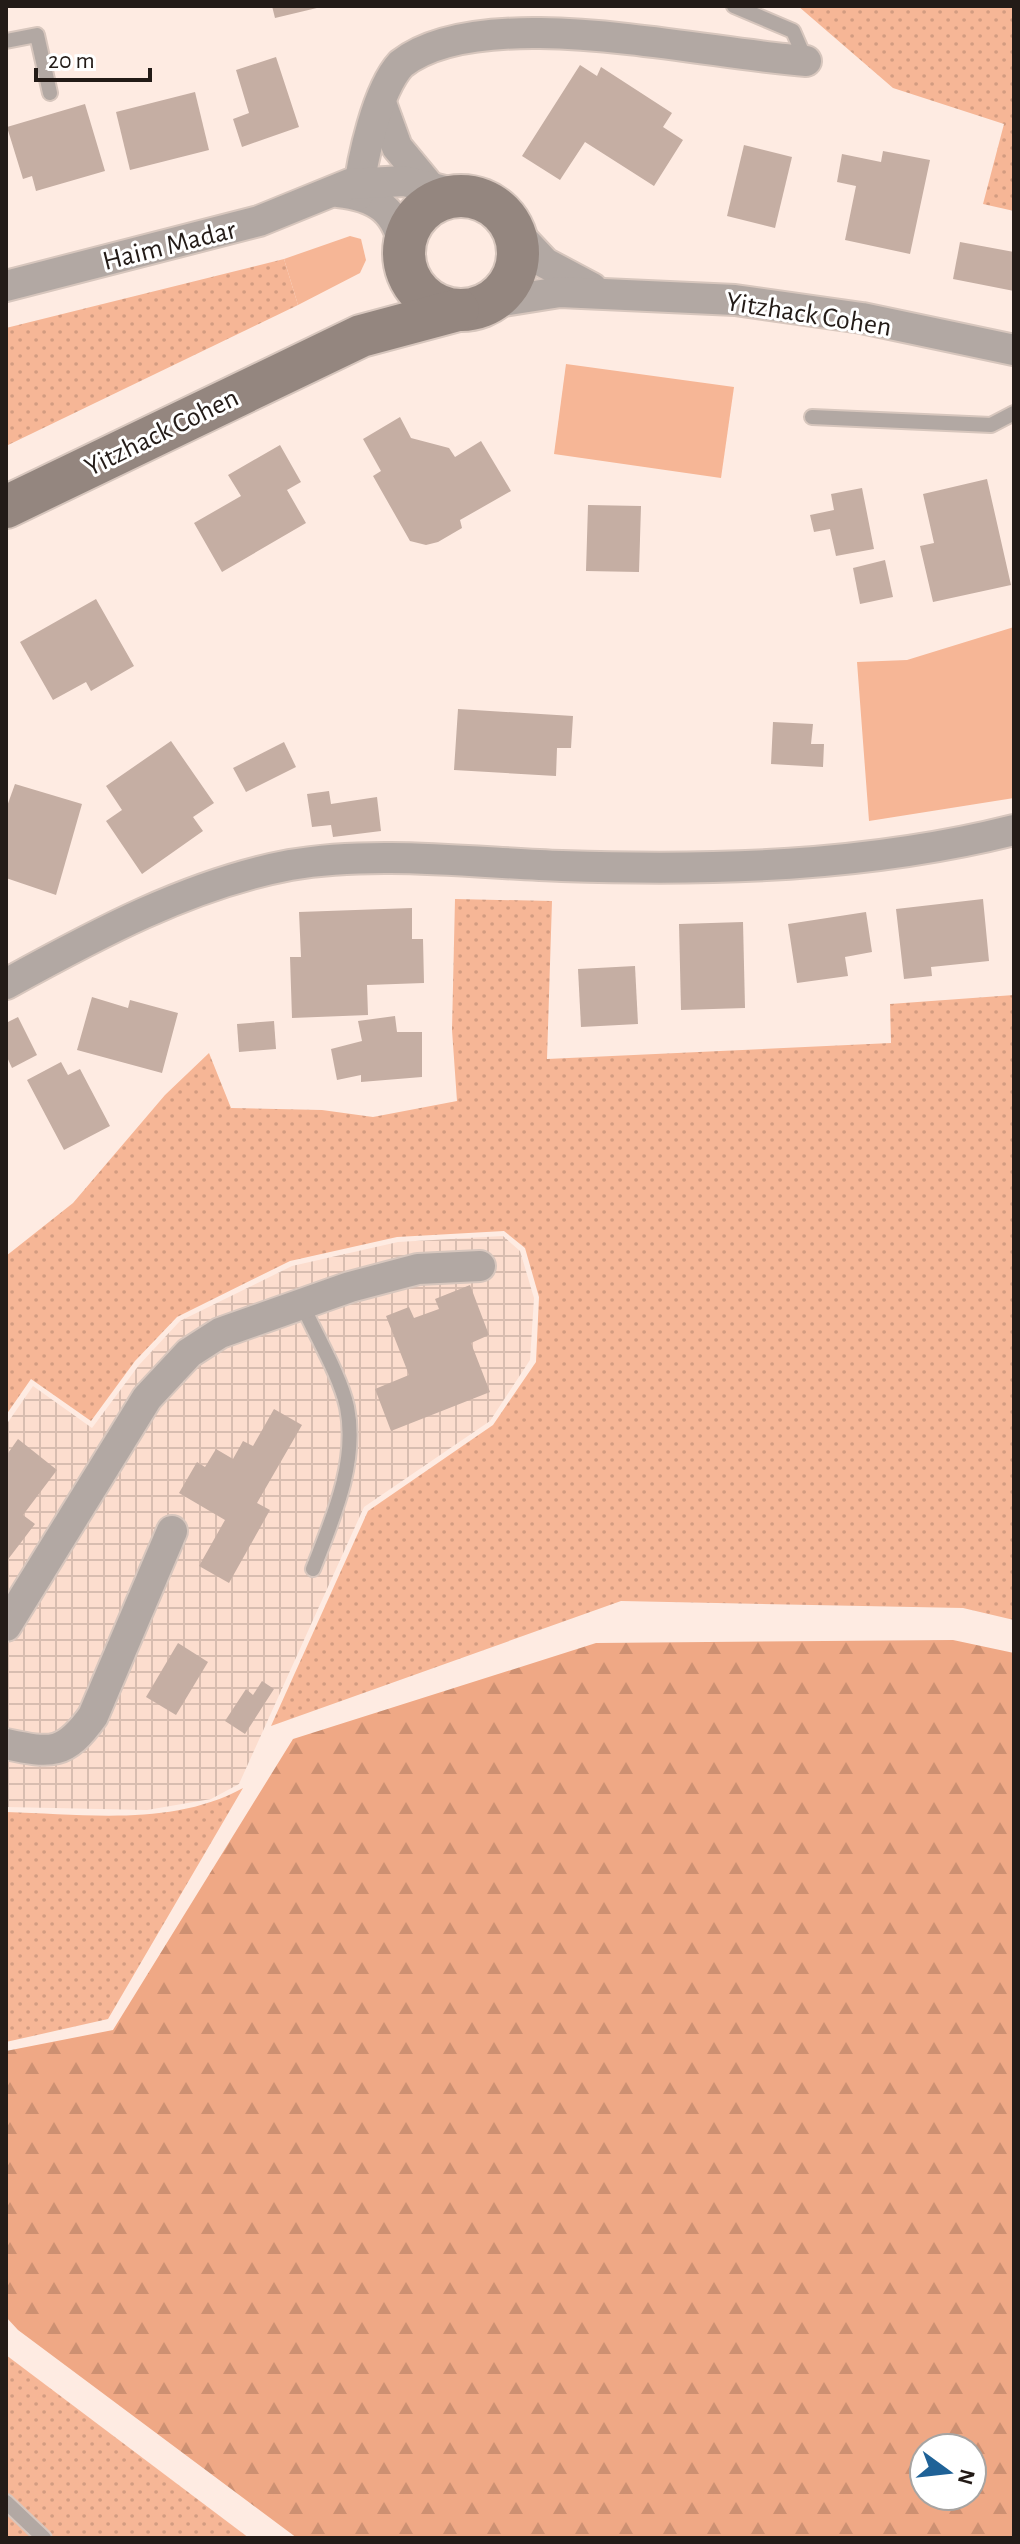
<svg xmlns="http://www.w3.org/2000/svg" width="1020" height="2544" font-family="'Alegreya Sans',sans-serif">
  <defs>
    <pattern id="industrial-grid" width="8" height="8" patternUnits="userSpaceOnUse" patternTransform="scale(2)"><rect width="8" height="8" fill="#fcddce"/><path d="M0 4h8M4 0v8" fill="none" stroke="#d8bdb0"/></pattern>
    <pattern id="grass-dots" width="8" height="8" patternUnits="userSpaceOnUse" patternTransform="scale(2)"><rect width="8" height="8" fill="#f6b696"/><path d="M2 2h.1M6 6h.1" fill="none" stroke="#d39c81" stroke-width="1.8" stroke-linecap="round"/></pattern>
    <pattern id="forest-firs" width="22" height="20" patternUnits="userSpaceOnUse" patternTransform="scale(2)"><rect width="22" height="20" fill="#efa885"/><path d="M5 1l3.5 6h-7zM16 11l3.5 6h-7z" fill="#cd9072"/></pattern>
  </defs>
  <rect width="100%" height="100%" fill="#feebe2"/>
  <path fill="url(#industrial-grid)" d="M503,1236L520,1251L534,1298L530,1360L490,1421L364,1507L239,1784L211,1799L147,1810L6,1807V1425L33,1386L92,1428L139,1365L180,1321L292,1266L398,1242Z"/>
  <g fill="url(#grass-dots)">
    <path d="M798,6H1014V211L983,204L1004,124L893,88Z"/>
    <path d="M284,259L298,305L6,446V328Z"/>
    <path d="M455,899L552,901L547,1059L891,1043L890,1004L1014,995V1620L963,1608L621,1601L271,1726L368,1511L493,1425L536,1362L539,1297L525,1248L504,1231L397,1237L290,1261L177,1317L135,1361L91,1421L31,1379L6,1415V1256L73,1203L165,1095L209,1053L231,1108L322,1110L373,1117L457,1101L452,1030Z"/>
    <path d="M243,1788L108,2019L6,2042V1812C85,1814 172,1827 243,1788Z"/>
    <path d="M6,2355L249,2538H6Z"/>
  </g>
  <path fill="url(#forest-firs)" fill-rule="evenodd" d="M953,1640L1014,1653V2538H297L18,2330L6,2317V2051L113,2030L293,1739L596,1643ZM924,2448H972V2496H924Z"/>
  <g fill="#f6b696">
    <path d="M350,236L361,239L366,260L360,273L298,305L284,259Z"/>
    <path d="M566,364L734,387L721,478L554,454Z"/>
    <path d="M1014,627V798L869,821L857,662L907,660Z"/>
  </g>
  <g fill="#c5aea3">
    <path d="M272,6H321V7L275,18Z"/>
    <path d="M276,57L299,127L242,147L233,119L249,113L236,70Z"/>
    <path d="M580,65L597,76L601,67L672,113L663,127L683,140L654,186L585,142L560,180L522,156Z"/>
    <path d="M195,92L209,150L130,170L116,112Z"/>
    <path d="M85,104L105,171L36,191L32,176L23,179L7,127Z"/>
    <path d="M744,145L792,157L775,228L727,216Z"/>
    <path d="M883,151L930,160L910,254L845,240L856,186L837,182L842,154L881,162Z"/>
    <path d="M960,242L1014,252V291L953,279Z"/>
    <path d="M400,417L411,438L449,448L455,457L481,441L511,491L460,520L462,528L438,542L426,545L410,541L373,476L381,471L363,439Z"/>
    <path d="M280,445L301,482L287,490L306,523L222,572L194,523L241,496L228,475Z"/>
    <path d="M987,479L1011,585L933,602L920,546L934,543L923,494Z"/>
    <path d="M862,488L874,549L836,556L830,529L814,532L810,515L834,510L831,494Z"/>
    <path d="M588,505L641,506L639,572L586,571Z"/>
    <path d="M885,560L893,597L860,604L853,568Z"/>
    <path d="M96,599L134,666L91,691L86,682L53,700L20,642Z"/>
    <path d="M458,709L573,716L571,748H557L556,776L454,770Z"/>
    <path d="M773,722L813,724L811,744H824L823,767L771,764Z"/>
    <path d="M171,741L214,803L193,817L203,831L142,874L106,821L122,810L106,786Z"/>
    <path d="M284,742L296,767L246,792L233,768Z"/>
    <path d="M15,784L82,804L56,895L6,878V809Z"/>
    <path d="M329,791L331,804L377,797L381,831L333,837L331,825L312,827L307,794Z"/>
    <path d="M983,899L989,961L931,967L932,976L904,979L896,909Z"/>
    <path d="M412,908V939H423L424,983L367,985L368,1015L292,1018L290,957H301L299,912Z"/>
    <path d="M866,912L872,952L845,957L848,976L797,983L788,924Z"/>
    <path d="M743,922L745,1008L681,1010L679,924Z"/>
    <path d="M635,966L638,1024L581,1027L578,969Z"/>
    <path d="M92,997L128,1008L130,1000L178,1013L162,1073L77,1050Z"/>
    <path d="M395,1016L397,1032H422V1077L361,1082V1075L337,1080L331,1049L362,1041L358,1021Z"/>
    <path d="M18,1017L37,1055L12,1068L6,1055V1023Z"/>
    <path d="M274,1021L276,1049L239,1052L237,1024Z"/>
    <path d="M61,1062L68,1075L80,1069L110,1126L64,1150L27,1080Z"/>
    <path d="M470,1285L489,1335L471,1343L490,1392L391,1431L375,1389L409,1375L386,1316L409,1307L414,1318L439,1309L435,1299Z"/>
    <path d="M274,1409L302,1425L257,1503L270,1510L229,1583L199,1566L225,1520L179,1493L197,1462L205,1467L216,1449L233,1459L243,1441L253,1446Z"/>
    <path d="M18,1439L57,1470L23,1515L35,1524L6,1562V1456Z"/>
    <path d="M178,1643L208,1662L176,1715L146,1697Z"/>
    <path d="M262,1681L274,1689L245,1734L225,1721L246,1689L253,1695Z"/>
  </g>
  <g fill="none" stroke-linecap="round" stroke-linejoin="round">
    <g stroke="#d7c6bd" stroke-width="18">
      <g id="lane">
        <path d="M734,6L793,31L806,61"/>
        <path d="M6,41L37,35L50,93"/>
        <path d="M812,417L991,425L1014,413"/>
        <path d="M302,1304C315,1334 340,1375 347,1407C358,1462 333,1518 313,1569"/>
        <path d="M6,2502L44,2538"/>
      </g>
    </g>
    <g stroke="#d7c6bd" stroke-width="34">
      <g id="street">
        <path d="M381,103L397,147L430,187"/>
        <path d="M338,192C377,196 398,211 404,250"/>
        <path d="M358,195C362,160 377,90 401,64C483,0 702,54 806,61"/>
        <path d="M513,229L545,263L592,288"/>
        <path d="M6,286L259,221L350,184L404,181L465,196"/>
        <path d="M490,303L560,292L735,300L862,318L1014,350"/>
        <path d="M6,984C95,935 189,884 290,865C375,850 476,863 562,866C713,871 867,867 1014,830"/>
        <path d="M6,1626L147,1398L189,1353L220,1333L350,1287L418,1269L480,1266"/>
        <path d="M6,1744C52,1754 65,1755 93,1716L172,1531"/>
      </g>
    </g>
    <g stroke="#d7c6bd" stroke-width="46">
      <g id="secondary">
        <circle cx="461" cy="253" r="57"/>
        <path d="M6,507L361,336L458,310"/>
      </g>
    </g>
    <use href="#lane" stroke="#b2a8a3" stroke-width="14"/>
    <use href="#street" stroke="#b2a8a3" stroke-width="30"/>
    <use href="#secondary" stroke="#94867f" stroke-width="42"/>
  </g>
  <g text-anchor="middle" stroke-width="6" stroke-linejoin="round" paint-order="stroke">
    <g font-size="28" fill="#231b17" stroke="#fff">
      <text transform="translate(169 244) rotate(-14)" y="10">Haim Madar</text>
      <text transform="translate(809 313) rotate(9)" y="10">Yitzhack Cohen</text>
      <text transform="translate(161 431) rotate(-26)" y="10">Yitzhack Cohen</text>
    </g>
  </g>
  <rect width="1020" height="2544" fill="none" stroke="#231b17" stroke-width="16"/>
  <g transform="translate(948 2472) rotate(105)"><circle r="38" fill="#ffffff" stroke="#a7a4a2" stroke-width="2"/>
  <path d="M0-6L14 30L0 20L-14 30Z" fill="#1f6297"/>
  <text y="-12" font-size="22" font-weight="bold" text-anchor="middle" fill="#231b17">N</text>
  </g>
  <path d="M36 68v12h114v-12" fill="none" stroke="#231b17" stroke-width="4"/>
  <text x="48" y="68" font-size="24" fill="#231b17" stroke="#ffffff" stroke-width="6" paint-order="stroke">20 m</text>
</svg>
